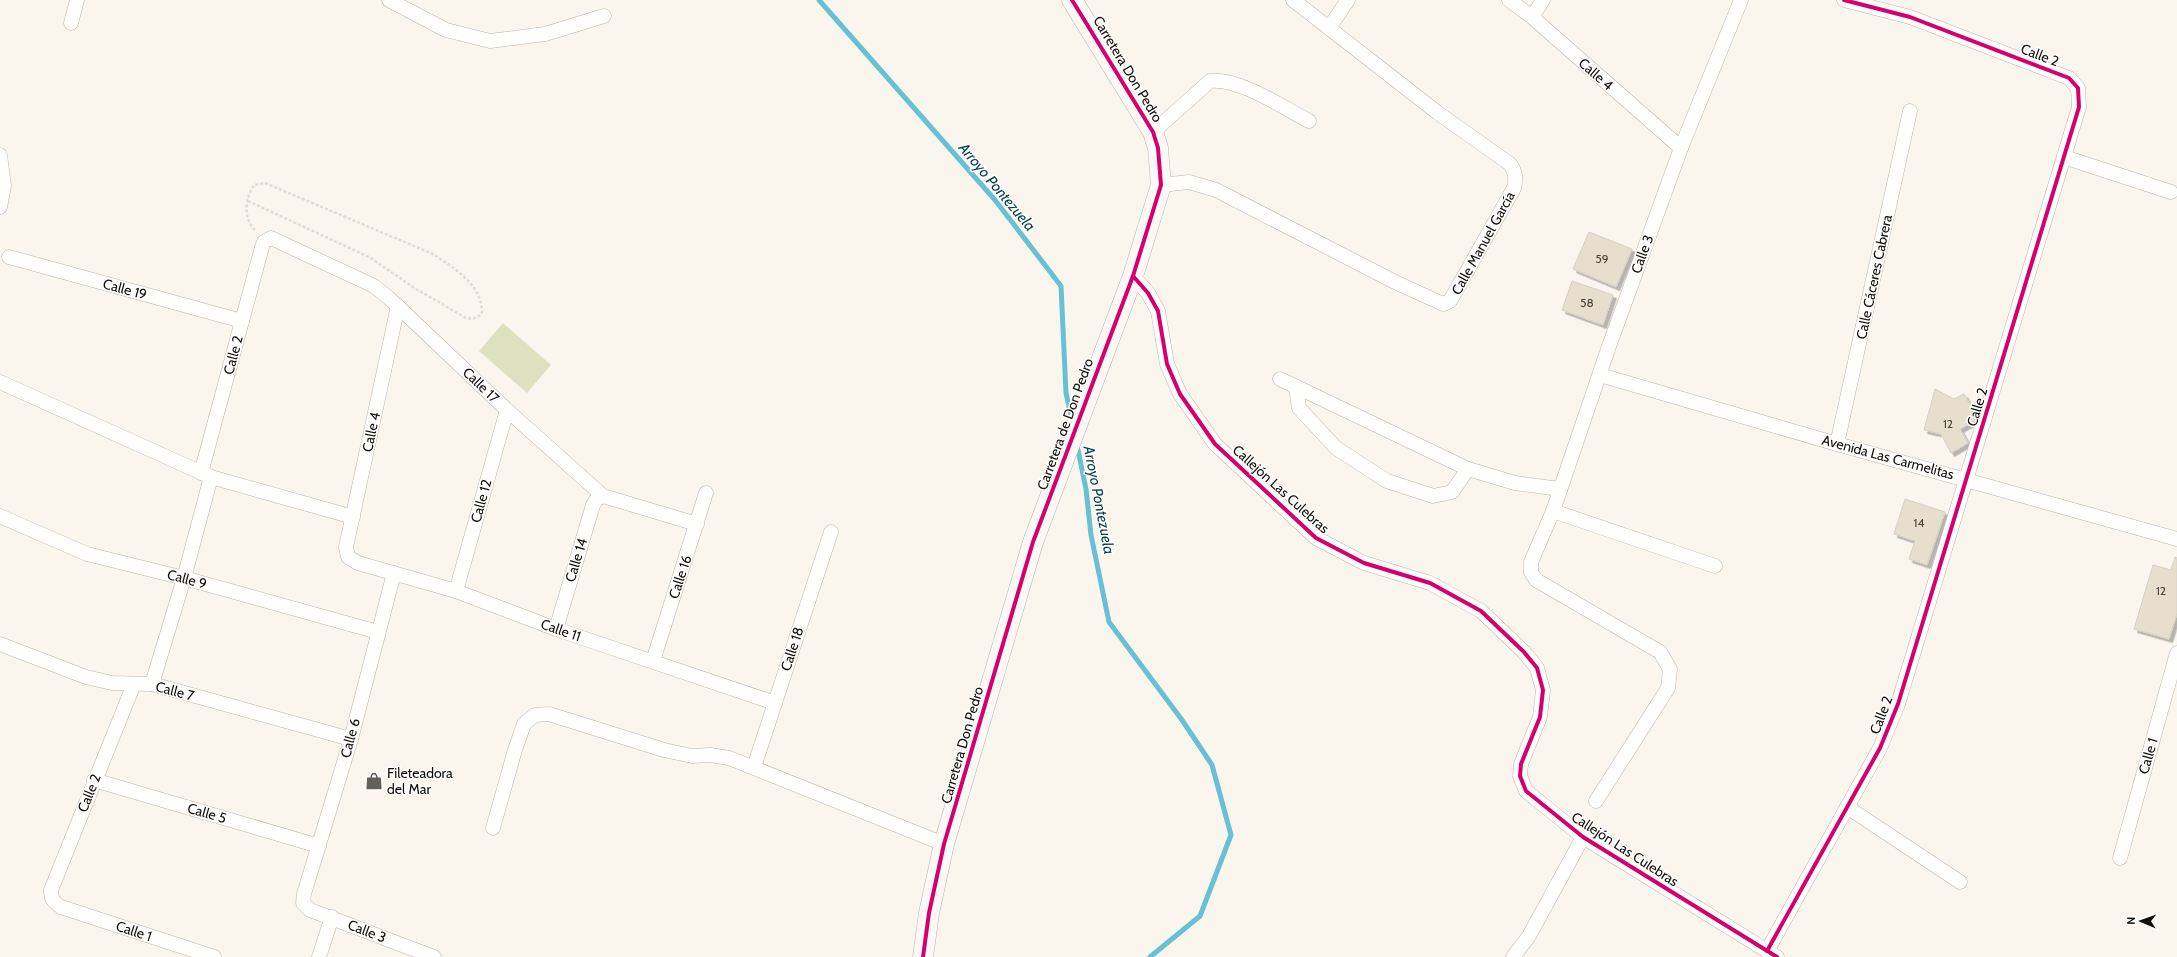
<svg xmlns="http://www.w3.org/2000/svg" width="2177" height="957" font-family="Cabin,sans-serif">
  <defs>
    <filter id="shadow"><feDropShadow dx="3.5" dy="3.5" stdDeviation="0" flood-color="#0004"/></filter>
  </defs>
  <rect width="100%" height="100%" fill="#faf6ed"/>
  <path fill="#dee1c0" d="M503,323L551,365L527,393L479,351Z"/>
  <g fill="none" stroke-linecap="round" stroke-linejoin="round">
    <g stroke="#67c0d4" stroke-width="5">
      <path d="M819,0L995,200L1061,286L1066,393L1072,420"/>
      <path d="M1077,445L1086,489L1091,535L1109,622L1182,720L1212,765L1231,835L1200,916L1150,957"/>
    </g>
  </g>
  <g fill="#e7dfce" stroke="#d4d0c9" filter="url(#shadow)">
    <path d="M1589,232L1632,249L1616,287L1573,269Z"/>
    <path d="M1572,281L1613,295L1603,325L1562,310Z"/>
    <path d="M1935,389L1954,399L1964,394L1978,419L1960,429L1968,443L1951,453L1941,434L1924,430Z"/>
    <path d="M1905,499L1945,512L1927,565L1909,559L1915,541L1894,534Z"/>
    <path d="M2175,557L2177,558V613L2169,639L2134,629L2153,565L2171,570Z"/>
  </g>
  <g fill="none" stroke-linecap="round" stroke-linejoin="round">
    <g stroke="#bbb7b0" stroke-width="15">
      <g id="street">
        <path d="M389,0L446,30L490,41L545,34L604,16"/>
        <path d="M1509,0L1532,17L1681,148"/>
        <path d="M1532,17L1543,0"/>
        <path d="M71,23L77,0"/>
        <path d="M1329,28L1348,0"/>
        <path d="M1153,132L1210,81C1240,78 1282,107 1309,121"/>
        <path d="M0,155L4,186L0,207"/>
        <path d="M2064,157L2171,192"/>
        <path d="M1161,185L1189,182L1216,190L1395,282L1443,304L1450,301L1514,188C1516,179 1516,172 1510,164L1438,113L1293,0"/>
        <path d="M9,257L242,321"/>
        <path d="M1133,276L1148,293L1158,311L1167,364L1180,394L1215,444L1316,538L1364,563L1430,583L1481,611L1524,652L1537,668L1543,690L1540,717L1521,764L1520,776L1526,791L1583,837L1777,957"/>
        <path d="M398,306L346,547L348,557L358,563L456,591L556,629L775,703"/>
        <path d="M1600,375L1837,444L2177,539"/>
        <path d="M1280,379L1468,469L1515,483L1560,489"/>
        <path d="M0,382L211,477L353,517"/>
        <path d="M1296,387L1299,408L1336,448L1387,481L1433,496L1452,492L1468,469"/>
        <path d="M1837,444L1910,111"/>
        <path d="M201,473L262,247L264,242L271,238L374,286L389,298L507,410L603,496L697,524"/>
        <path d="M1553,511L1715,566"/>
        <path d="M0,516L87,554L184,578L378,632"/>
        <path d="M394,573L351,739L304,894L303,903L310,910L434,957"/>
        <path d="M456,591L507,410"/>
        <path d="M556,629L593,505L597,499L603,496"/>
        <path d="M0,644L86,677L112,683L152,684L351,739"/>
        <path d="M653,661L706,493"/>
        <path d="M134,684L51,890C51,899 53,902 61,907L214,957"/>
        <path d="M152,684L184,578L211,477"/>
        <path d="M754,767L831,532"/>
        <path d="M94,780L319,846"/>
        <path d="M1596,801L1668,688L1670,669L1660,652L1536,580L1531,572V562L1553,511L1608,349L1681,148L1741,0"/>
        <path d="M1847,807L1960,882"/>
        <path d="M493,828L515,750L524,724L535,715L549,714L664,750L692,756L710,755L729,758L944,844"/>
        <path d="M2120,858L2177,653"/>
        <path d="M1767,951L1880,748L1898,704L2079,107L2078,88L2069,78L1910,17L1844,0"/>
        <path d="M319,957L332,917"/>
        <path d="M1513,957L1529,936L1583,837"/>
      </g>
    </g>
    <g stroke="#bbb7b0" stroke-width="21">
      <path id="secondary" d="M923,957L929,913L944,844L1033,542L1133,276L1161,185L1158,148L1153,132L1072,0"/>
    </g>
    <path stroke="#dedcd9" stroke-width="2.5" stroke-dasharray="3 2" stroke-linecap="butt" d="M248,201L369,257L416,289L466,318C473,319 478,319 482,312C482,285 454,268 433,254L265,183L254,185C245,198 243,219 255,230"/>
    <use href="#street" stroke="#fefefc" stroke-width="14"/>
    <use href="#secondary" stroke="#fbf8f6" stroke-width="20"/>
    <g stroke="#fff" stroke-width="6">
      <g id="cycleway">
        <path d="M1133,276L1148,293L1158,311L1167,364L1180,394L1215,444L1316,538L1364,563L1430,583L1481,611L1524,652L1537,668L1543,690L1540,717L1521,764L1520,776L1526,791L1583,837L1777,957"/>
        <path d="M1767,951L1880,748L1898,704L2079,107L2078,88L2069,78L1910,17L1844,0"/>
        <path d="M923,957L929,913L944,844L1033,542L1133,276L1161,185L1158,148L1153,132L1072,0"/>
      </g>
    </g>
    <use href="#cycleway" stroke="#d6006c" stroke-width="4"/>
  </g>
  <defs>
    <g id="shop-bare" transform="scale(1.38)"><path d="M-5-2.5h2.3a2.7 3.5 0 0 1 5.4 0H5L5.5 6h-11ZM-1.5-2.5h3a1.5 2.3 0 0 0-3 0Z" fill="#636058" stroke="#fff" stroke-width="2.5" paint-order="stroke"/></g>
  </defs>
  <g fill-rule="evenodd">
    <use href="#shop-bare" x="374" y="781"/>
  </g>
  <g text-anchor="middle" stroke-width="3" stroke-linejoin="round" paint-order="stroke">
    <g font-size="12" fill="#48443a">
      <text x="1602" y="263">59</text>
      <text x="1587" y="307">58</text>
      <text x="1948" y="428">12</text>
      <text x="1919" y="527">14</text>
      <text x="2161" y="595">12</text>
    </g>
    <g font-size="14" fill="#120f08" stroke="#fff">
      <text transform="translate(2040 55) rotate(21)" y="5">Calle 2</text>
      <text transform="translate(1128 69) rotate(59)" y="5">Carretera Don Pedro</text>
      <text transform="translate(1596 74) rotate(41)" y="5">Calle 4</text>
      <text transform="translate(1483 243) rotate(-61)" y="5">Calle Manuel García</text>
      <text transform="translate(1642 254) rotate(-70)" y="5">Calle 3</text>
      <text transform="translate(1874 277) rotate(-78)" y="5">Calle Cáceres Cabrera</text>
      <text transform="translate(125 289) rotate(15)" y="5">Calle 19</text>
      <text transform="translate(233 355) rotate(-75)" y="5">Calle 2</text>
      <text transform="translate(481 385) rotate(44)" y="5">Calle 17</text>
      <text transform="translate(1977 407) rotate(-73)" y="5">Calle 2</text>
      <text transform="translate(1065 424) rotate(-70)" y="5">Carretera de Don Pedro</text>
      <text transform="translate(371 432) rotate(-78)" y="5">Calle 4</text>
      <text transform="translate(1888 457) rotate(15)" y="5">Avenida Las Carmelitas</text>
      <text transform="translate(1281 489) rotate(42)" y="5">Callejón Las Culebras</text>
      <text transform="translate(481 501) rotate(-75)" y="5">Calle 12</text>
      <text transform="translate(576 560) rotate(-73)" y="5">Calle 14</text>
      <text transform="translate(680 577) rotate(-72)" y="5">Calle 16</text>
      <text transform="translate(187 579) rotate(15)" y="5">Calle 9</text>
      <text transform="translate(561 630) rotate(19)" y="5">Calle 11</text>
      <text transform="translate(792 649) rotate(-72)" y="5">Calle 18</text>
      <text transform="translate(175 691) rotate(15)" y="5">Calle 7</text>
      <text transform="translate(1881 715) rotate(-69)" y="5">Calle 2</text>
      <text transform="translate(350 738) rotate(-75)" y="5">Calle 6</text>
      <text transform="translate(962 745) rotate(-74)" y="5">Carretera Don Pedro</text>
      <text transform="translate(2148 756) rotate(-74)" y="5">Calle 1</text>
      <text transform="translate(89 793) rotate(-68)" y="5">Calle 2</text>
      <text transform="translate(207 813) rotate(16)" y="5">Calle 5</text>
      <text transform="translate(1625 849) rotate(33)" y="5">Callejón Las Culebras</text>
      <text transform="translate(134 931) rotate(18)" y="5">Calle 1</text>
      <text transform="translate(367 931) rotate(21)" y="5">Calle 3</text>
    </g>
    <g font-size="14" fill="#120f08" stroke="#fff" text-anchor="start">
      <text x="387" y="778">Fileteadora<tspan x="387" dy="16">del Mar</tspan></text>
    </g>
    <g font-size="15" font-style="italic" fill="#053d4b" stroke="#fff">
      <text transform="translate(997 187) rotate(50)" y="5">Arroyo Pontezuela</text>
      <text transform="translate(1099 500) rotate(79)" y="5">Arroyo Pontezuela</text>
    </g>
  </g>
  <g transform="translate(2141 921) rotate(272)" stroke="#ffffff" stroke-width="3" paint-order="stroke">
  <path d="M0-3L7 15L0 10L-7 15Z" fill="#120f08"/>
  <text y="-6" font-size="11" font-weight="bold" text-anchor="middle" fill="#120f08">N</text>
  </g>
</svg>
